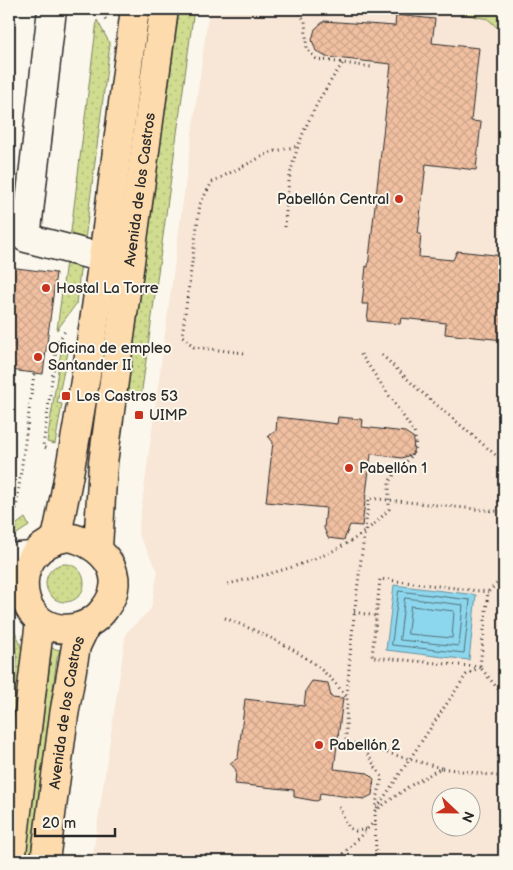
<svg xmlns="http://www.w3.org/2000/svg" width="513" height="870" font-family="'Balsamiq Sans',sans-serif">
  <defs>
    <pattern id="grass-dots" width="8" height="8" patternUnits="userSpaceOnUse" patternTransform="scale(1.25)"><rect width="8" height="8" fill="#d0dd90"/><path d="M2 2h.1M6 6h.1" fill="none" stroke="#b3be7c" stroke-width="1.8" stroke-linecap="round"/></pattern>
    <pattern id="building-cross-hatch" width="8" height="8" patternUnits="userSpaceOnUse" patternTransform="scale(1.25)"><rect width="8" height="8" fill="#f1c0a1"/><path d="M0 0l8 8M0 8l8-8" fill="none" stroke="#cfa58b"/></pattern>
  </defs>
  <rect width="100%" height="100%" fill="#fbf7ec"/>
  <filter id="ink" filterUnits="userSpaceOnUse"><feTurbulence type="fractalNoise" baseFrequency=".02" numOctaves="2"/><feDisplacementMap in="SourceGraphic" scale="10" xChannelSelector="R" yChannelSelector="G"/><feConvolveMatrix kernelMatrix="1 2 1 2 8 2 1 2 1" color-interpolation-filters="sRGB"/></filter>
  <g filter="url(#ink)">
    <path fill="#f8e6d6" fill-rule="evenodd" d="M209,9H504V861H92L126,633L151,609L158,571L138,534ZM440,798H470V828H440Z"/>
    <g fill="url(#grass-dots)" stroke="#7e845e">
      <path d="M179,9H194L141,397L127,395Z"/>
      <path d="M458,9H504V34L488,19L458,13Z"/>
      <path d="M97,20L110,44L85,240L70,239Z"/>
      <path d="M66,261L81,263L76,304L57,330Z"/>
      <path d="M61,351L68,352L57,403L62,404L55,444L47,442Z"/>
      <path d="M25,518L29,526L9,539V530Z"/>
      <circle cx="65" cy="583" r="19"/>
      <path d="M9,620L19,640L23,656L9,761V712L17,658L15,647L9,635Z"/>
    </g>
    <path fill="#d0dd90" stroke="#7e845e" d="M52,648L60,650L57,658L30,861H25Z"/>
    <path fill="#8dd7ee" stroke="#6692a0" d="M394,585L476,595L469,660L386,650Z"/>
    <g fill="none" stroke-linecap="round" stroke-linejoin="round">
      <g stroke="#527079" stroke-width="1">
        <path d="M399,591L470,600L464,653L392,645Z"/>
        <path d="M405,598L463,605L459,646L400,640Z"/>
        <path d="M411,606L454,611L452,638L408,634Z"/>
      </g>
    </g>
    <g fill="url(#building-cross-hatch)" stroke="#2b2b2b">
      <path d="M396,15L435,19L432,43L479,48L471,121L481,122L476,170L426,164L418,234H421L419,257L453,260L457,251L504,256V340L445,334L446,323L401,318L400,324L367,321L369,304H362L366,266L368,267L391,64L326,57L316,51L312,40L315,29L324,21L395,26Z"/>
      <path d="M9,267L56,273L43,374L9,370Z"/>
      <path d="M277,417L337,424L338,417L360,419L363,420L362,427L405,432L414,438L413,454L402,458L371,454L362,526L350,525L344,540L328,538L324,528L326,508L266,502L273,442L268,436L276,431Z"/>
      <path d="M312,681L328,683L331,697L343,698L334,769L368,773L374,779L372,795L364,799L320,793L319,800L316,801L294,797V790L235,784L236,770L230,763L238,758L245,699L304,706L306,690Z"/>
    </g>
    <g fill="none" stroke-linecap="round" stroke-linejoin="round">
      <g stroke="#2b2b2b" stroke-width="31">
        <g id="minor">
          <path d="M52,9L26,238L103,258"/>
          <path d="M9,558L31,556"/>
        </g>
      </g>
      <g stroke="#2b2b2b" stroke-width="31">
        <g id="major">
          <path d="M68,537C102,543 130,575 105,608C98,618 90,624 78,627C16,642 0,548 68,537Z"/>
          <path d="M56,539C93,364 112,186 135,9"/>
          <path id="s1" d="M98,548L103,463L164,9"/>
          <path d="M11,861L40,621"/>
          <path id="s2" d="M45,861L64,715L76,646L86,625"/>
        </g>
      </g>
      <g stroke="#2b2b2b" stroke-width="3" stroke-dasharray="1 4" stroke-linecap="butt">
        <path d="M104,9L103,15L106,20"/>
        <path d="M297,9L305,21L307,49L316,59L371,67"/>
        <path d="M285,227C286,212 287,196 289,181C296,139 319,96 343,63"/>
        <path d="M244,353L194,347L182,336L200,204L212,182L271,152L299,146"/>
        <path d="M382,355L419,390L504,462"/>
        <path d="M46,448L43,446L57,343L65,331"/>
        <path d="M16,509L34,374"/>
        <path d="M504,577L488,592L480,667L504,696"/>
        <path d="M228,584C286,570 348,556 389,509V482C401,462 421,458 414,432L360,353"/>
        <path d="M354,612L376,616"/>
        <path d="M225,618C270,637 317,655 346,697"/>
        <path d="M480,667L372,657L380,579L488,592"/>
        <path d="M362,746L382,777L375,808"/>
        <path d="M441,768L346,741C346,659 359,578 369,498L504,512"/>
        <path d="M339,807L349,828L356,831L368,829"/>
        <path d="M377,808L466,675L480,667"/>
        <path d="M336,861L375,821"/>
        <path d="M376,861L375,811L408,787L441,768L504,777"/>
      </g>
      <use href="#minor" stroke="#fbf7ec" stroke-width="28"/>
      <use href="#major" stroke="#fedbac" stroke-width="28"/>
    </g>
  </g>
  <g fill="#c8321e" stroke="#fbf7ec" stroke-width="2">
    <circle cx="399" cy="199" r="5"/>
    <circle cx="46" cy="288" r="5"/>
    <circle cx="38" cy="357" r="5"/>
    <rect x="61" y="391" width="10" height="10" rx="2.5"/>
    <rect x="134" y="410" width="10" height="10" rx="2.5"/>
    <circle cx="349" cy="468" r="5"/>
    <circle cx="319" cy="745" r="5"/>
  </g>
  <g text-anchor="middle" stroke-width="4" stroke-linejoin="round" paint-order="stroke">
    <g font-size="15" fill="#2b2b2b" stroke="#fbf7ec">
      <text dy="5" stroke="none"><textPath href="#s1" startOffset="361">Avenida de los Castros</textPath></text>
      <text dy="5" stroke="none"><textPath href="#s2" startOffset="150">Avenida de los Castros</textPath></text>
    </g>
    <g font-size="15" fill="#2b2b2b" stroke="#fbf7ec" text-anchor="start">
      <text x="389" y="204" text-anchor="end">Pabellón Central</text>
      <text x="56" y="293">Hostal La Torre</text>
      <text x="48" y="353">Oficina de empleo<tspan x="48" dy="17">Santander II</tspan></text>
      <text x="76" y="401">Los Castros 53</text>
      <text x="149" y="420">UIMP</text>
      <text x="359" y="473">Pabellón 1</text>
      <text x="329" y="750">Pabellón 2</text>
    </g>
  </g>
  <rect width="513" height="870" fill="none" stroke="#fbf7ec" stroke-width="30"/>
  <rect x="15" y="15" width="483" height="840" fill="none" stroke="#2b2b2b" stroke-width="2" filter="url(#ink)"/>
  <g transform="translate(456 812) rotate(112)"><circle r="24" fill="#fbf7ec" stroke="#a8a59f"/>
  <path d="M0-4L9 19L0 12L-9 19Z" fill="#c8321e"/>
  <text y="-8" font-size="14" font-weight="bold" text-anchor="middle" fill="#2b2b2b">N</text>
  </g>
  <path d="M35 828v8h80v-8" fill="none" stroke="#2b2b2b" stroke-width="2.5"/>
  <text x="42" y="828" font-size="15" fill="#2b2b2b" stroke="#fbf7ec" stroke-width="4" paint-order="stroke">20 m</text>
</svg>
